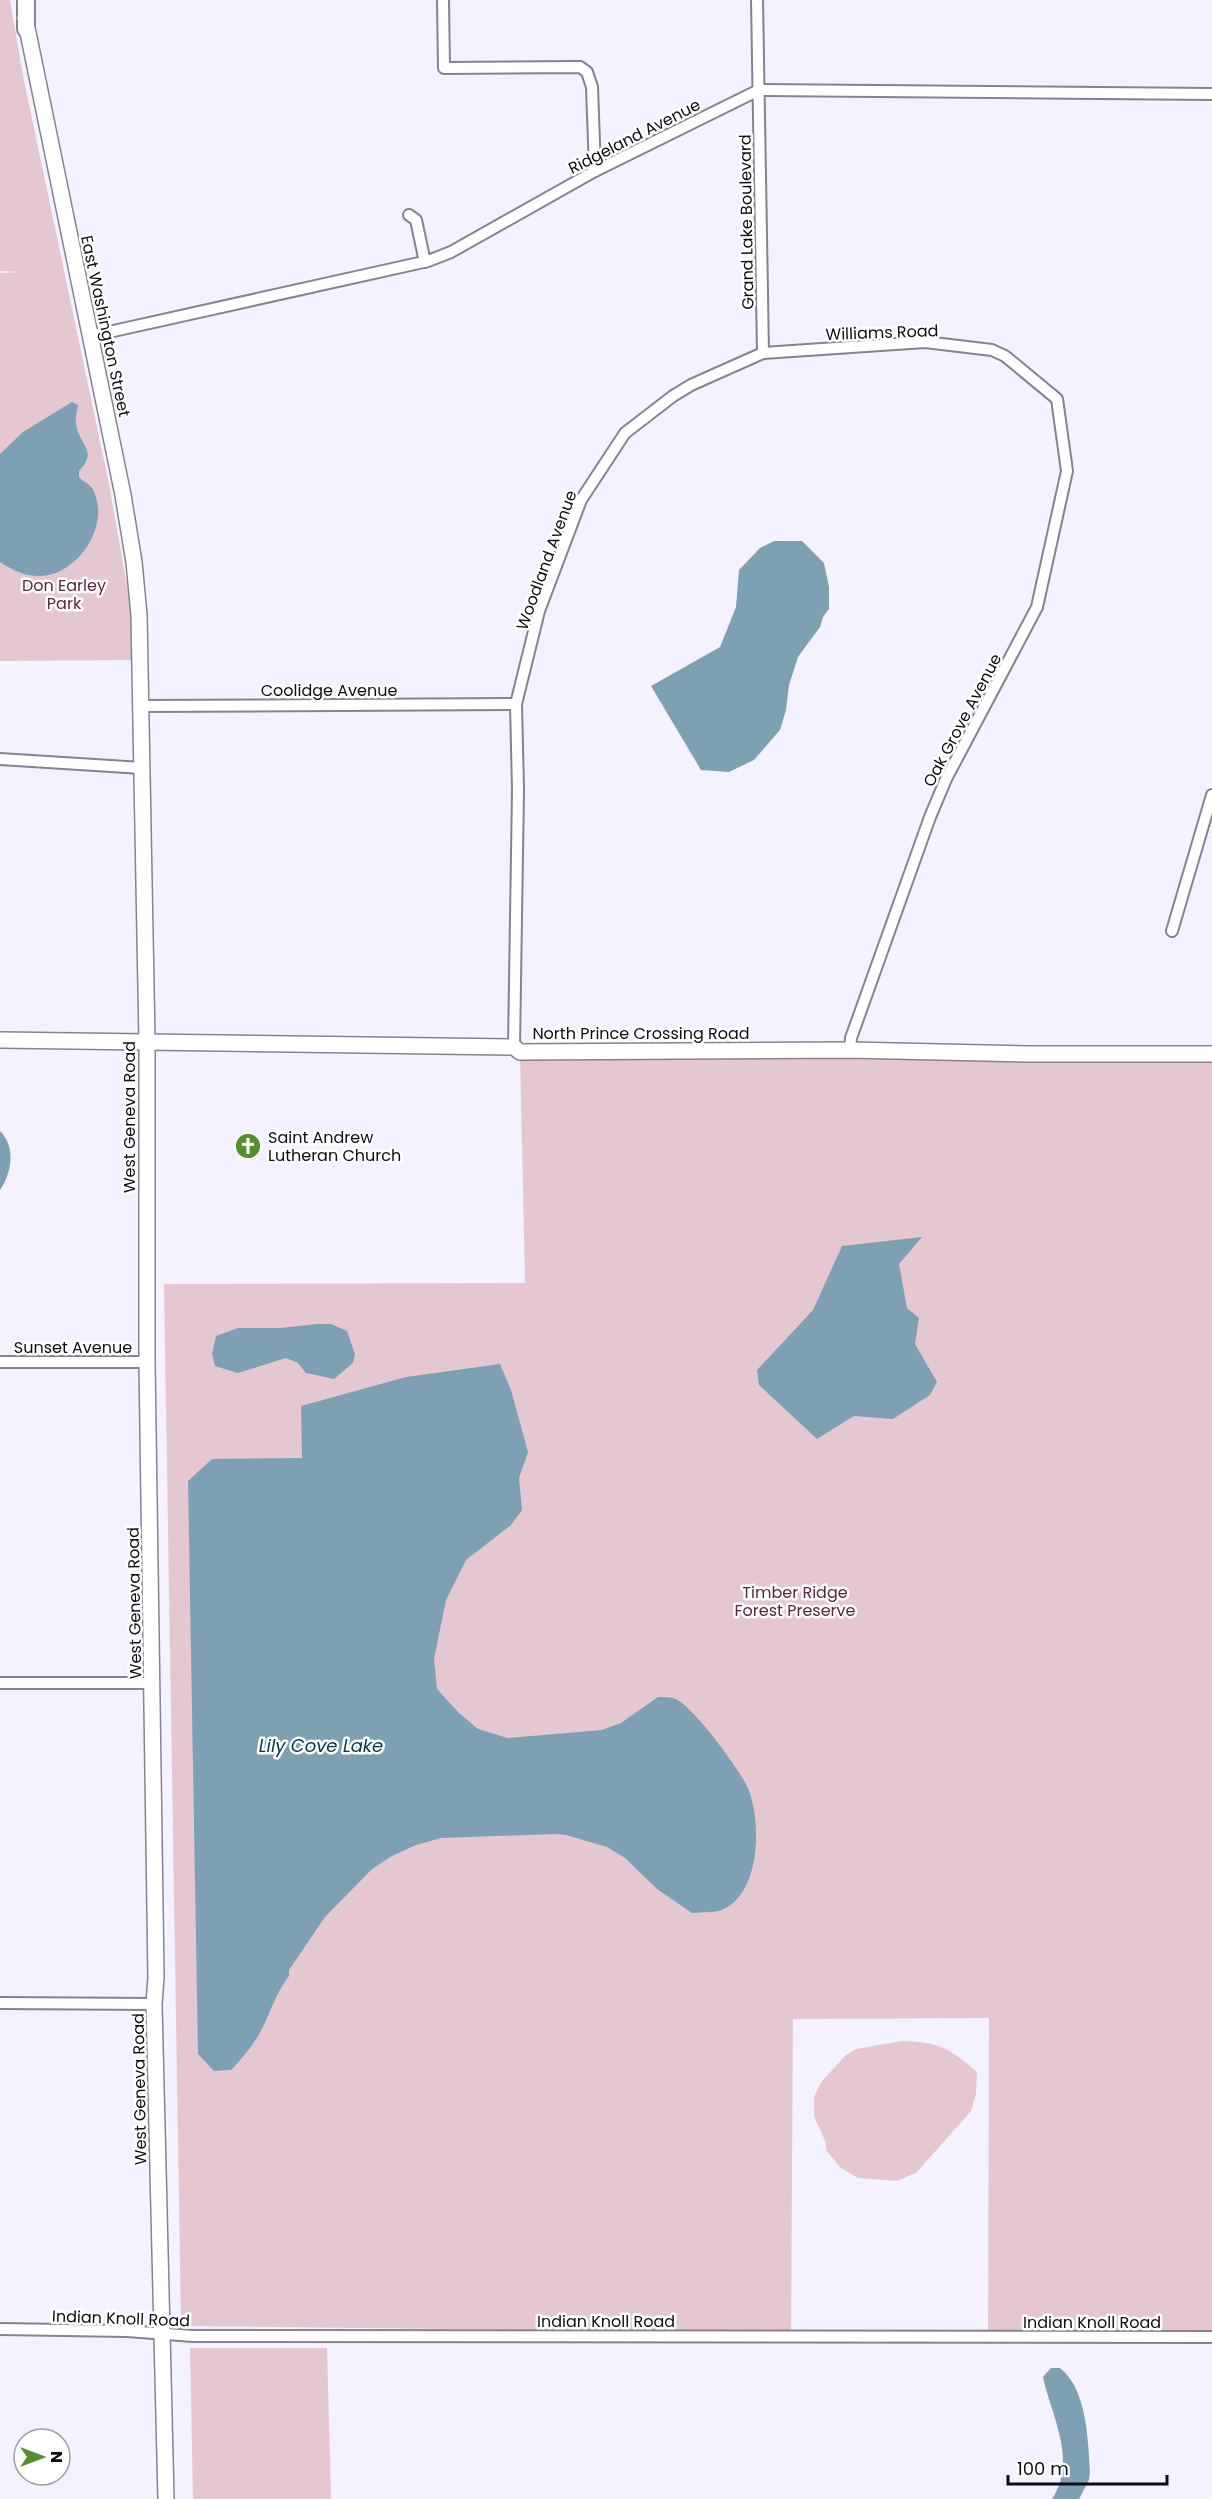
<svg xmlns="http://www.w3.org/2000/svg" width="1212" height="2499" font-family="Poppins,sans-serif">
  <rect width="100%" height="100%" fill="#f4f2fe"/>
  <g fill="#e5c7d1">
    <path d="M0,0H10L11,6L23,76L109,484L140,660L0,661V273L20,272L0,271Z"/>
    <path d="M520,1052L1212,1053V2335L988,2334L989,2018L793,2019L791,2333L181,2326L164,1284L525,1283Z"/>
    <path d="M902,2041C939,2042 950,2048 977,2072L976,2094L971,2111L916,2173L897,2181L858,2178L841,2168L826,2150V2143L814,2116V2097L822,2081L846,2055L856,2049Z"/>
    <path d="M190,2348H327L331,2499H193Z"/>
  </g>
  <g fill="#7da1b3">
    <path d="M72,402L78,405C77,411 75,418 76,424C79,446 99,450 79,471V477C83,482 89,483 92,488C113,524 77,577 39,576C24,576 12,570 0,562V454L23,432Z"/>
    <path d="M774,541H802L824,563L829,587V609L823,617L820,627L798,657L789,685L786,710L780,730L754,760L729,772L701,770L651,686L720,647L736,607L739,570L760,548Z"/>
    <path d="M0,1131C16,1147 12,1172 0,1190Z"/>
    <path d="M922,1237L899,1264L907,1308L919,1318L915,1344L937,1382L930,1395L893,1419L854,1416L817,1439L759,1385L757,1370L813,1310L842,1246Z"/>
    <path d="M317,1324H331L347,1331L355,1354L353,1363L334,1379L306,1373L298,1363L286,1358L238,1373L215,1366L212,1354L216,1336L238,1328H280Z"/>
    <path d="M500,1364L511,1390L528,1452L519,1478L522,1510L511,1525L466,1560L446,1600L434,1659L437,1689L459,1713L478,1729L508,1738L602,1730L621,1723L658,1697C664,1697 671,1697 676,1699C695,1709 735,1764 746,1784C762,1815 762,1891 724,1909C716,1913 702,1912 692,1913L657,1889L625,1858L607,1847L566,1835L555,1834L441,1838L416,1845L390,1857L371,1870L325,1917L289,1970V1976C277,1991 271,2010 263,2027C255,2043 243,2058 231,2070L214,2071L198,2054L188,1481L212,1459L302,1458L301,1406L406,1377Z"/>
    <path d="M1051,2368H1060C1087,2389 1088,2440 1090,2472L1089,2480L1079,2499H1052C1078,2461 1051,2415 1043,2377Z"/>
  </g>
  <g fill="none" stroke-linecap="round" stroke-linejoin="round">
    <g stroke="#85838d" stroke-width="14">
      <g id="street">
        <path d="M443,0L444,68L580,67L587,72L592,87L595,171"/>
        <path d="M757,0L763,353"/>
        <path d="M409,215L416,220L425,262"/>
        <path d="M91,336L428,261L451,252L595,171L759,90L1212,94"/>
        <path d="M141,706L516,704"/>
        <path d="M0,759L142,768"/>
        <path d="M1172,931L1212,795"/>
        <path d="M514,1047L518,790L516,704L539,611L581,500L625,433L673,396L691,385L763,353L925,342L992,350L1005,356L1057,399L1067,471L1037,607L946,779L930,817L851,1038L850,1050"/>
        <path d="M0,1362H147"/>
        <path d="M0,1683H152"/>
        <path d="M0,2003L154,2004"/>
        <path d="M0,2329L127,2331L193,2336L1212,2337"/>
      </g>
    </g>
    <g stroke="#85838d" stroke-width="18">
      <g id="secondary">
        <path d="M25,18L123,495L134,562L139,615L147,1042V1362L156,1977L154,2004L166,2499"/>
        <path d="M0,1040L514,1047L520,1052L850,1050L1029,1054H1212"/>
      </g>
    </g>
    <g stroke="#85838d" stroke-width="20">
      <path id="primary" d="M26,0V29"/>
    </g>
    <use href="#street" stroke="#fff" stroke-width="10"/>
    <use href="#secondary" stroke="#fff" stroke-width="15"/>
    <use href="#primary" stroke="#fff" stroke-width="16"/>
  </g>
  <defs>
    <g id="church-disc" transform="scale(1.35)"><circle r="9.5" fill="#548f2d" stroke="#fff"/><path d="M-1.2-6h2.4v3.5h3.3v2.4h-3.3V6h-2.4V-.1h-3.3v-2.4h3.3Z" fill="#fff"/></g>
  </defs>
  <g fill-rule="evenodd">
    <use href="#church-disc" x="248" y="1146"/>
  </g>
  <g text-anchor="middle" stroke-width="5" stroke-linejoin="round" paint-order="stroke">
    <g font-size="16" fill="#0d0c10" stroke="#fff">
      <text transform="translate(634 136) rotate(-27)" y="6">Ridgeland Avenue</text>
      <text transform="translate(746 222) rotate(-91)" y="6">Grand Lake Boulevard</text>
      <text transform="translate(106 326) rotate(78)" y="6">East Washington Street</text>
      <text transform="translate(882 332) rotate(-2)" y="6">Williams Road</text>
      <text transform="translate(546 560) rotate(-70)" y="6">Woodland Avenue</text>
      <text x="329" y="696">Coolidge Avenue</text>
      <text transform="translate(962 720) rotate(-62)" y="6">Oak Grove Avenue</text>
      <text x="641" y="1039">North Prince Crossing Road</text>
      <text transform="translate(129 1117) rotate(-90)" y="6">West Geneva Road</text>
      <text x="73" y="1353">Sunset Avenue</text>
      <text transform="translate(134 1603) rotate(-91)" y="6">West Geneva Road</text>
      <text transform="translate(139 2089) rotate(-91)" y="6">West Geneva Road</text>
      <text transform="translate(121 2318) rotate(2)" y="6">Indian Knoll Road</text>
      <text x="606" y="2327">Indian Knoll Road</text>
      <text x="1092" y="2328">Indian Knoll Road</text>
    </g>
    <g font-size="16" fill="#57263a" stroke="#fff">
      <text x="64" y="591">Don Earley<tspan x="64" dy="18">Park</tspan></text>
      <text x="795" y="1598">Timber Ridge<tspan x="795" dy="18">Forest Preserve</tspan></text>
    </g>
    <g font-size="16" fill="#0d0c10" stroke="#fff" text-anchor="start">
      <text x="268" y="1143">Saint Andrew<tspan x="268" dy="18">Lutheran Church</tspan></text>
    </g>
    <g font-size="18" font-style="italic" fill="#01374b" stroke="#fff">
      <text x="321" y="1752">Lily Cove Lake</text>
    </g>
  </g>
  <g transform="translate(42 2457) rotate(90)"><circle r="28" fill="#ffffff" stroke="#9e9e9f" stroke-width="1.5"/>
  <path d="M0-4.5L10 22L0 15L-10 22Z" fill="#548f2d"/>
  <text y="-9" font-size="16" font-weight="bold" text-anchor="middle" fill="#0d0c10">N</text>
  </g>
  <path d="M1008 2475v9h159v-9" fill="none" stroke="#0d0c10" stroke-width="3"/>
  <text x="1017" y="2475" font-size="18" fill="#0d0c10" stroke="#ffffff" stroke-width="4.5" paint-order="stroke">100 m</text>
</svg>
